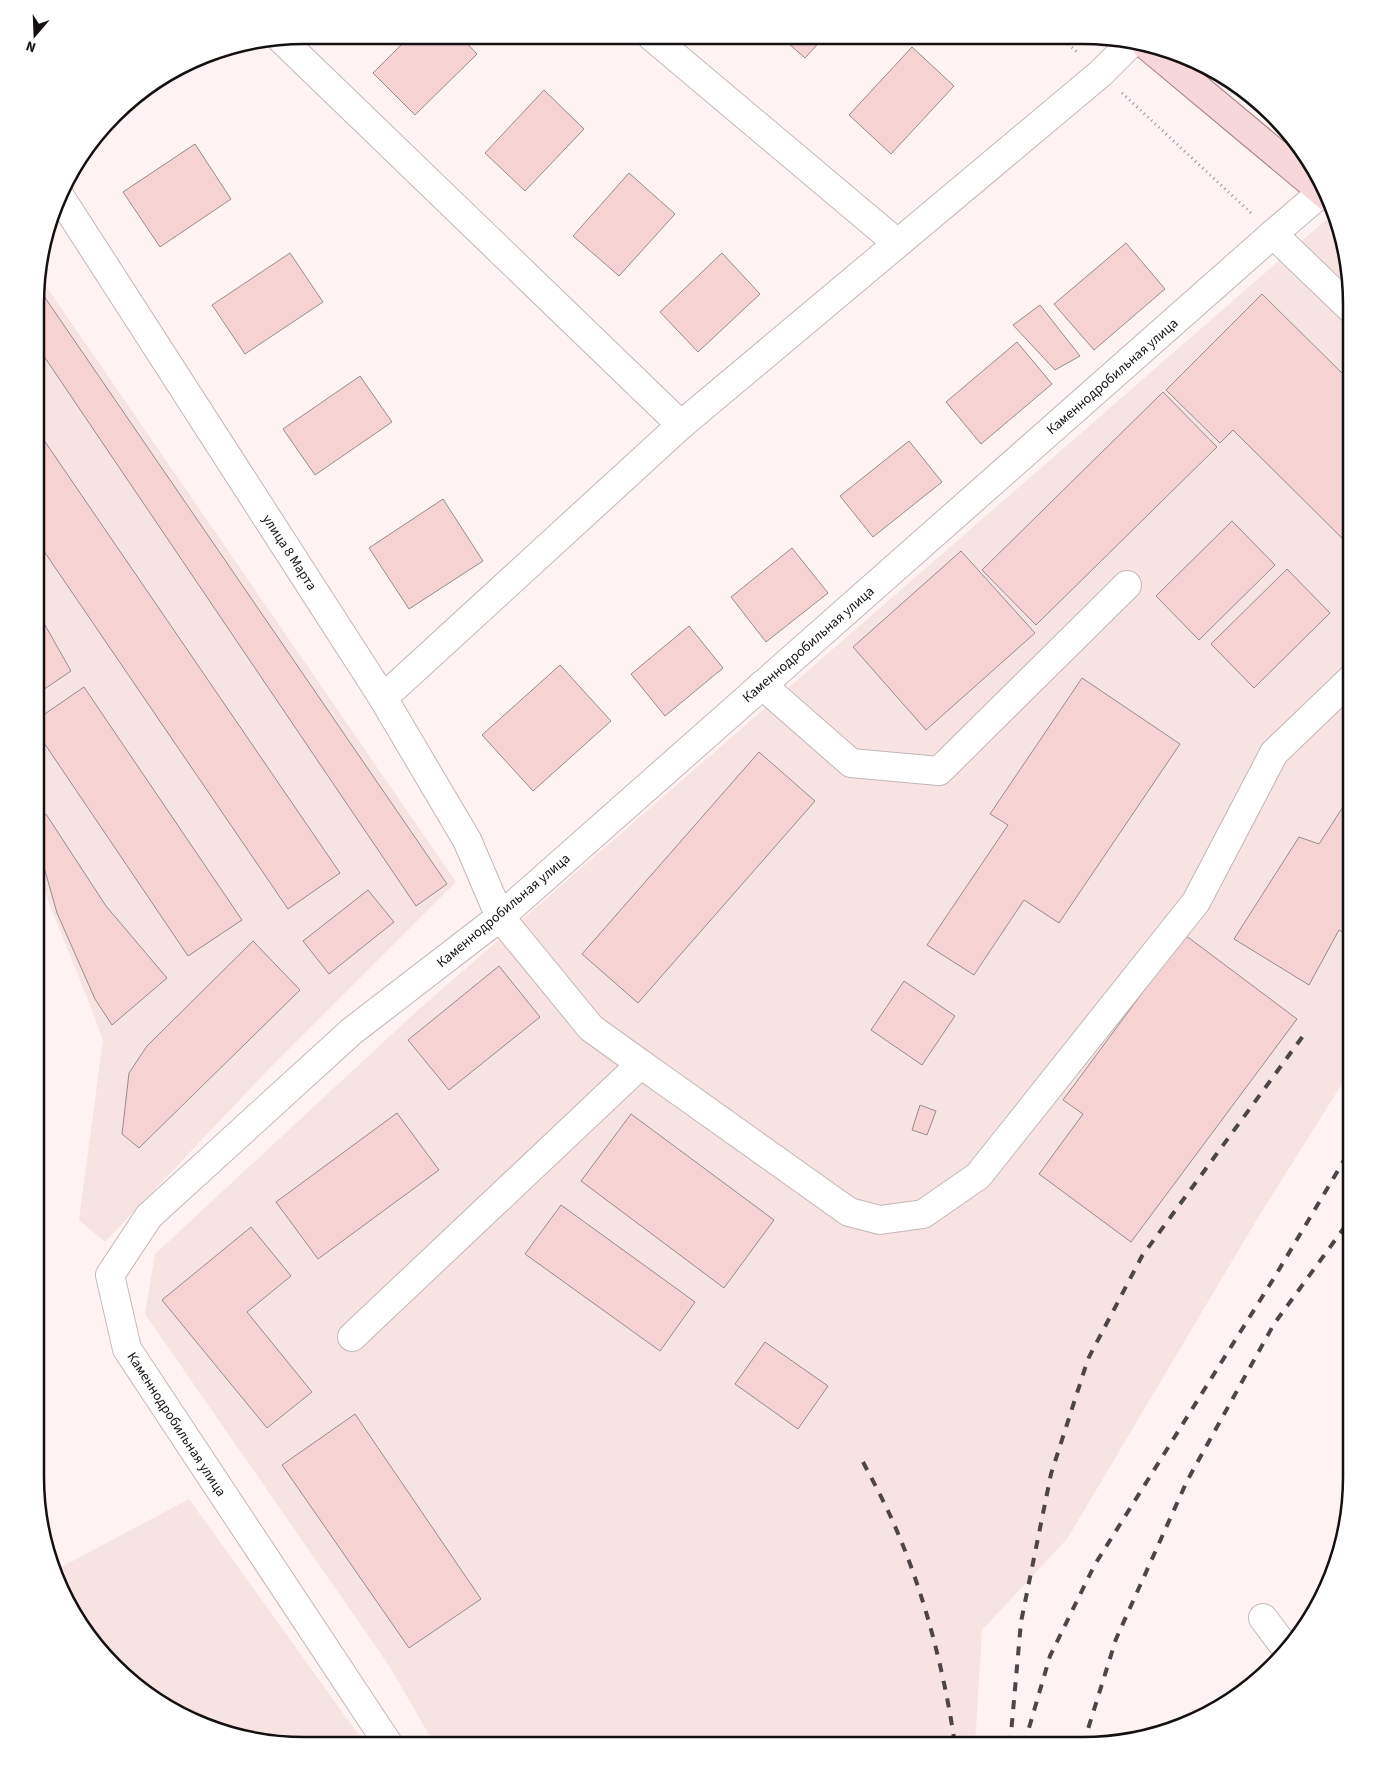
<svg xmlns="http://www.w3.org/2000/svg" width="1387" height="1781" font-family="'Source Sans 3',sans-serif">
  <rect width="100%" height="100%" fill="#fef2f2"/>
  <g fill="#f8e3e3">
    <path d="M1327,219L1343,234L1352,303V1068L1259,1216L1067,1539L982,1630L975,1745H435L390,1667L145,1314L155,1254L418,1010Z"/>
    <path d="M37,273L456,882L264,1074L105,1242L79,1220L103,1040L88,1000L49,903L36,865Z"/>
    <path d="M189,1499L366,1745H286L217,1732L155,1701L113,1667L71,1611L54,1571Z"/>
  </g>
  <g fill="#f6d2d3" stroke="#988c8d">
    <path d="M411,35H459L477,54L415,115L373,73Z"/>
    <path d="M780,36H825L805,58Z"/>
    <path d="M912,47L954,86L891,154L849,115Z"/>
    <path d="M544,90L584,129L525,191L485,153Z"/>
    <path d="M195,144L231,199L160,247L123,192Z"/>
    <path d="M629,173L675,214L619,276L573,236Z"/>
    <path d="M1126,243L1165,289L1094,350L1054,304Z"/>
    <path d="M290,253L323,302L245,354L212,305Z"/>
    <path d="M722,253L760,294L698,352L660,312Z"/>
    <path d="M37,286L447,884L416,906L37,346Z"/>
    <path d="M1262,294L1352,383V548L1233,430L1220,443L1166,390Z"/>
    <path d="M1040,305L1080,356L1055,370L1013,325Z"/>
    <path d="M1017,342L1052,384L981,444L946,402Z"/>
    <path d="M360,376L392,422L315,475L283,429Z"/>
    <path d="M1163,392L1217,447L1036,625L982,570Z"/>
    <path d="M37,430L340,873L288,909L37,541Z"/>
    <path d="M909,441L942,482L873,537L840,496Z"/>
    <path d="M443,499L483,561L409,609L369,548Z"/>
    <path d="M1232,521L1275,565L1199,640L1156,596Z"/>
    <path d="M792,548L828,593L766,642L731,597Z"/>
    <path d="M961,551L1035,633L926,730L853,647Z"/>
    <path d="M1287,569L1330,613L1254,688L1211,644Z"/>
    <path d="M37,611L71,671L37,694Z"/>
    <path d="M689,626L723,668L665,716L631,674Z"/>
    <path d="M560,665L611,721L533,791L482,735Z"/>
    <path d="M1082,678L1180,744L1059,923L1024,900L974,975L927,945L1008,825L990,814Z"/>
    <path d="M84,687L242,920L188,956L36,731V720Z"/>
    <path d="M759,752L815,801L638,1003L582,954Z"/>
    <path d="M1352,793V939L1339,930L1309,985L1234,939L1299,837L1319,844Z"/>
    <path d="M46,814L106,906L167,978L112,1025L95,999L57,913L36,839V822Z"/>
    <path d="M368,890L394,922L329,974L303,941Z"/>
    <path d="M1185,935L1297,1019L1131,1242L1039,1174L1083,1114L1063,1100Z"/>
    <path d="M253,941L300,990L139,1148L122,1134L129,1073L147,1046Z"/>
    <path d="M499,966L540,1017L449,1090L408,1040Z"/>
    <path d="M904,981L955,1016L922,1065L871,1030Z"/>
    <path d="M920,1105L936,1111L927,1135L912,1130Z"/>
    <path d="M397,1113L439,1170L318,1259L276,1202Z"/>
    <path d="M631,1114L774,1220L724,1288L581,1181Z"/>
    <path d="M561,1205L695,1302L660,1351L525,1254Z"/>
    <path d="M251,1227L291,1276L247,1312L312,1392L267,1428L162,1300Z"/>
    <path d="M765,1342L828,1386L798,1429L735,1384Z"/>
    <path d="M355,1414L481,1599L409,1648L282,1465Z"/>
  </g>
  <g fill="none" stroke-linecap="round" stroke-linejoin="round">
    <g stroke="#c3b7b8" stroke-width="30">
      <g id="minor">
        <path d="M651,36L897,243"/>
        <path d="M282,40L681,425"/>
        <path d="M61,198L383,698L467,840L500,917L591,1028L641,1064L352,1337"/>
        <path d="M1273,234L1352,310"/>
        <path d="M762,685L851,763L939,771L1127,585"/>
        <path d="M383,698L681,425L1101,73L1133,41"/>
        <path d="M641,1064L849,1212L880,1220L923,1214L978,1176L1196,902L1274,753L1352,678"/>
        <path d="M1263,1618L1287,1650"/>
        <path d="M389,1745L127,1349L110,1275L149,1216L352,1031L500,917L1273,234L1322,192"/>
      </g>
    </g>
    <g stroke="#a48083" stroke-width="30">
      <path id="major" d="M1146,45L1327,196"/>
    </g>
    <g stroke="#9b9292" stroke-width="3" stroke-dasharray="1 4" stroke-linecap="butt">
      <path d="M1061,37L1077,52"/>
      <path d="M1122,93L1251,213"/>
    </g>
    <use href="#minor" stroke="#fff" stroke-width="28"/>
    <use href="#major" stroke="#f7d7d9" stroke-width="28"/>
    <g stroke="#4d4647" stroke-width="4" stroke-dasharray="9 9" stroke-linecap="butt">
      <path d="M863,1462C872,1479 881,1496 889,1513C922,1584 944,1668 955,1745"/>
      <path d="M1010,1745L1021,1622L1051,1474L1088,1359L1142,1256L1303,1036"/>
      <path d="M1024,1745L1050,1656L1094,1566L1274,1278L1352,1147"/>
      <path d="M1083,1745L1116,1639L1187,1481L1274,1324L1352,1217"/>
    </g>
  </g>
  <g text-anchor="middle" stroke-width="5" stroke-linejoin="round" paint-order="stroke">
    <g font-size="14" fill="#151011" stroke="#fff">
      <text transform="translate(1112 376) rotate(-41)" y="5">Каменнодробильная улица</text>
      <text transform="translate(290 552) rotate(57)" y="5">улица 8 Марта</text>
      <text transform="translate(808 644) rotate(-41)" y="5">Каменнодробильная улица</text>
      <text transform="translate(503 910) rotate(-40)" y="5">Каменнодробильная улица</text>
      <text transform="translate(177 1424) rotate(57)" y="5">Каменнодробильная улица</text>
    </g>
  </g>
  <path d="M0 0H1387V1781H0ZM304 44H1083A260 260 0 0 1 1343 304V1477A260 260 0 0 1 1083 1737H304A260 260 0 0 1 44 1477V304A260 260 0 0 1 304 44Z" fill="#fff" fill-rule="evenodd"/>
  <path fill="none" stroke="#151011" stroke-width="2.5" d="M304 44H1083A260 260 0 0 1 1343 304V1477A260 260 0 0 1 1083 1737H304A260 260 0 0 1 44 1477V304A260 260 0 0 1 304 44Z"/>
  <g transform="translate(35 35) rotate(199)" stroke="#ffffff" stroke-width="4" paint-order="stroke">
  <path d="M0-4L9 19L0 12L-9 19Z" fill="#151011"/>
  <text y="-8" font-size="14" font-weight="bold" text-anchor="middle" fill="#151011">N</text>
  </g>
</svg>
